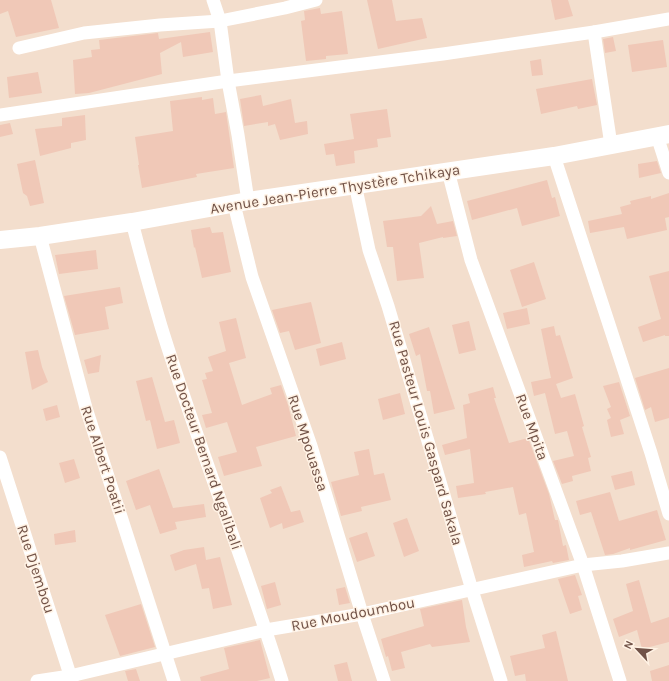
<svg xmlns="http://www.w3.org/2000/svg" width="669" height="681" font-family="Karla,sans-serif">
  <rect width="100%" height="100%" fill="#fbeddf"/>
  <rect fill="#f3decd" x="0" y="0" width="669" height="681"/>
  <g fill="#f0c8b7">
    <path d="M0,0H51L59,28L16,37L8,11L0,14Z"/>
    <path d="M367,0H392L396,21L422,18L427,38L378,49Z"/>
    <path d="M551,0H568L573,16L555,20Z"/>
    <path d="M320,8L321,14L342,11L348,54L326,56V59L306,61L301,21L305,20L304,11Z"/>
    <path d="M210,32L213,52L183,57L181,42L160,53L162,74L89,93L75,94L73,60L92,57L91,50L100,49L99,40L158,33L159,39Z"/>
    <path d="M613,37L616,51L605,53L603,39Z"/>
    <path d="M663,40L667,67L632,72L628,45Z"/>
    <path d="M541,59L543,75L532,76L530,61Z"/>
    <path d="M38,72L42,93L9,98L7,77Z"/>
    <path d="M592,79L597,105L578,109L577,106L541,114L536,89Z"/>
    <path d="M261,95L263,106L291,99L295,123L307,121L308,134L280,140L275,124L268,126V122L244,126L240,99Z"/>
    <path d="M202,97V100L213,98L215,114L226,112L234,168L196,174L197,177L142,188L138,165H139L135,137L173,131L170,101Z"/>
    <path d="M387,109L391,137L377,139L378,147L354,151L355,163L336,166L334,154L326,155L324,144L354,139L350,114Z"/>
    <path d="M85,115L86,140L71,143V148L40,156L35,129L62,126V118Z"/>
    <path d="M10,123L13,134L0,137V125Z"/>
    <path d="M35,160L44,203L30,206L27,196L23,193L17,164Z"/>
    <path d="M657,161L661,173L639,178L638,164Z"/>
    <path d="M547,180L552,198L555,197L560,216L522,226L517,208L472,220L467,201Z"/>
    <path d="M669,193V217L665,218L667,230L627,239L624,227L590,233L588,221L622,214L620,207L631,204L630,201L651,196V199Z"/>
    <path d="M431,206L437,224L453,221L457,236L443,238V237L419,243L424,278L397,281L393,247H387L383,221L421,216Z"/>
    <path d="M210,227L212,233L223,232L231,272L202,278L195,247L194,248L191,230Z"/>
    <path d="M96,250L98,269L59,274L55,255Z"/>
    <path d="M534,262L546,299L522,307L510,270Z"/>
    <path d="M669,271V336H665V335L643,342L638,327L661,319L649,276Z"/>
    <path d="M120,287L123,303L105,307L109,329L75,335L64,296Z"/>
    <path d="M311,302L321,343L295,350L289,331L280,333L272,310Z"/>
    <path d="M527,308L530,324L507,329L503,313Z"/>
    <path d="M236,318L246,358L229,363L242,405L272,394L270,388L281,385L288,405L296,436L256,447L262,466L224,476L218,457L237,452L227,422L206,428L202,415L212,413L202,380L207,379L205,373L213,371L208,357L226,351L219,322Z"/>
    <path d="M469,321L476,350L459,354L452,325Z"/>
    <path d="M554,326L556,336L560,335L573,378L556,384L561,398L575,394L584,426L582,427L591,457L588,458L591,471L572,476L573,481L562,484L553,461L574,456L567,431L555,434L545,393L534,396L531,382L551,378L541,329Z"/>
    <path d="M429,327L455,409L434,414L430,391H427L420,354L416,356L409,334Z"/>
    <path d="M342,342L346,359L320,366L316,349Z"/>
    <path d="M38,350L42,367L48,382L32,390L25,352Z"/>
    <path d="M101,355L99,372L88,374L84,360Z"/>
    <path d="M669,368V418L655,422L651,407L645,410L635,378Z"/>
    <path d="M152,377L165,422L174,420L180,443L157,449L150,420L146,421L136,381Z"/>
    <path d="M619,382L630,416L620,420L624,434L611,437L607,420L611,418L607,409L611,407L603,386Z"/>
    <path d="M493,387L496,398H494L509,443L528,438L549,494L555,520H558L563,546L566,545L569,560L553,563L552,561L524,567L522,555L534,552L526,513L519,515L513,487L485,492L486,494L458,498L456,486L474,483L470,449L445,455L442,445L467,438L463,405L470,403L468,394Z"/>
    <path d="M400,393L405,414L383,420L378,399Z"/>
    <path d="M57,405L60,417L46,421L43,409Z"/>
    <path d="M369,449L374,475L384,473L391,500L361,507L362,511L341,516L331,482L359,475L354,452Z"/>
    <path d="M74,459L80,478L65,483L59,463Z"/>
    <path d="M159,469L173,508L204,504L206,517L175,522L177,529L160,534L150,505L136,510L126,481Z"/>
    <path d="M632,471L635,485L615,490L611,476Z"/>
    <path d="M281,486L291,512L300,510L304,522L283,529L282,523L270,528L260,498L272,493L270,490Z"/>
    <path d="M610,492L619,521L657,510L666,540L630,550V548L613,554L605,555L591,512L580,515L576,501Z"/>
    <path d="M407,518L419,551L404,557L393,523Z"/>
    <path d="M75,530L76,542L55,545L54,534Z"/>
    <path d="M367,532L375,556L357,562L349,538Z"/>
    <path d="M204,547L206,560L220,557L232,605L213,609L209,588L202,589L196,564L175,571L170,555L184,550Z"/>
    <path d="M575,575L582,595L578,596L582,610L570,614L558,579Z"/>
    <path d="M639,580L651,623L669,617V642L642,649L637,630L619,637L613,619L633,611L626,584Z"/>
    <path d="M275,582L281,605L267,609L261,586Z"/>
    <path d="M345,587L350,603L339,605L336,589Z"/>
    <path d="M462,600L466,627L470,642L432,647L430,644L401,652L405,668L392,671L388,656L386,657L381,639L424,626L420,609Z"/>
    <path d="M141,604L155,647L120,656L105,615Z"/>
    <path d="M556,631L568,681H526L525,674L515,676L510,656L545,648L542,635Z"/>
    <path d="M260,640L270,678L257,681H201L200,677L229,669L224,648Z"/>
    <path d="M347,662L352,681H338L334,665Z"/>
    <path d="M669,665V681H652L650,671Z"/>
    <path d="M136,669L140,681H128L125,671Z"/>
  </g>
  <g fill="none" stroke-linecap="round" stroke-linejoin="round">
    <g stroke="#fff" stroke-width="13">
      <path d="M213,0L220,21L228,81L238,135L248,201"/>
      <path d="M594,32L611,145"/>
      <path d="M19,48L84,33L160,25L220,21L285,8L316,0"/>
      <path d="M0,115L228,81L443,54L594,32L669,19"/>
      <path d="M657,136L669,173"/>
      <path d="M554,156L651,453L669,514"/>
      <path d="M448,171L471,260L583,565L620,681"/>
      <path d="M355,184L369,250L388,306L472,590L501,681"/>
      <path d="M234,204L252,277L311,446L362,614L384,681"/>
      <path d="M132,222C141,257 151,292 161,326C198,446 245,562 282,681"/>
      <path d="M40,236L86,408L174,681"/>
      <path d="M0,457L72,681"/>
      <path d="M37,681L70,676L266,630L362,614L583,565L622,561L669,553"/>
    </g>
    <path stroke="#fff" stroke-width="18" d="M0,240L40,236L132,222L248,201L554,156L669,134"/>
  </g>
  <g text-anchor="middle" stroke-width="3" stroke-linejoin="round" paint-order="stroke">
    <g font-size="15" fill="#715247" stroke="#fff2e4">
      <text transform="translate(335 189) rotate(-9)" y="5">Avenue Jean-Pierre Thystère Tchikaya</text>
      <text transform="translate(532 427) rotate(70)" y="5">Rue Mpita</text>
      <text transform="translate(426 433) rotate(74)" y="5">Rue Pasteur Louis Gaspard Sakala</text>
      <text transform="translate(308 443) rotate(72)" y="5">Rue Mpouassa</text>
      <text transform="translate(204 452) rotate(71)" y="5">Rue Docteur Bernard Ngalibali</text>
      <text transform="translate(103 460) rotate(72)" y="5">Rue Albert Poatii</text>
      <text transform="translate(36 569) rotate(72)" y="5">Rue Djembou</text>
      <text transform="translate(353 614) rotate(-11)" y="5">Rue Moudoumbou</text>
    </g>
  </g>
  <g transform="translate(637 649) rotate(296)" stroke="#fff2e4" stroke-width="3" paint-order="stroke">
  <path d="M0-3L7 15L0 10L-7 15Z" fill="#715247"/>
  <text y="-6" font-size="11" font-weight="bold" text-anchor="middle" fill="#715247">N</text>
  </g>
</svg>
